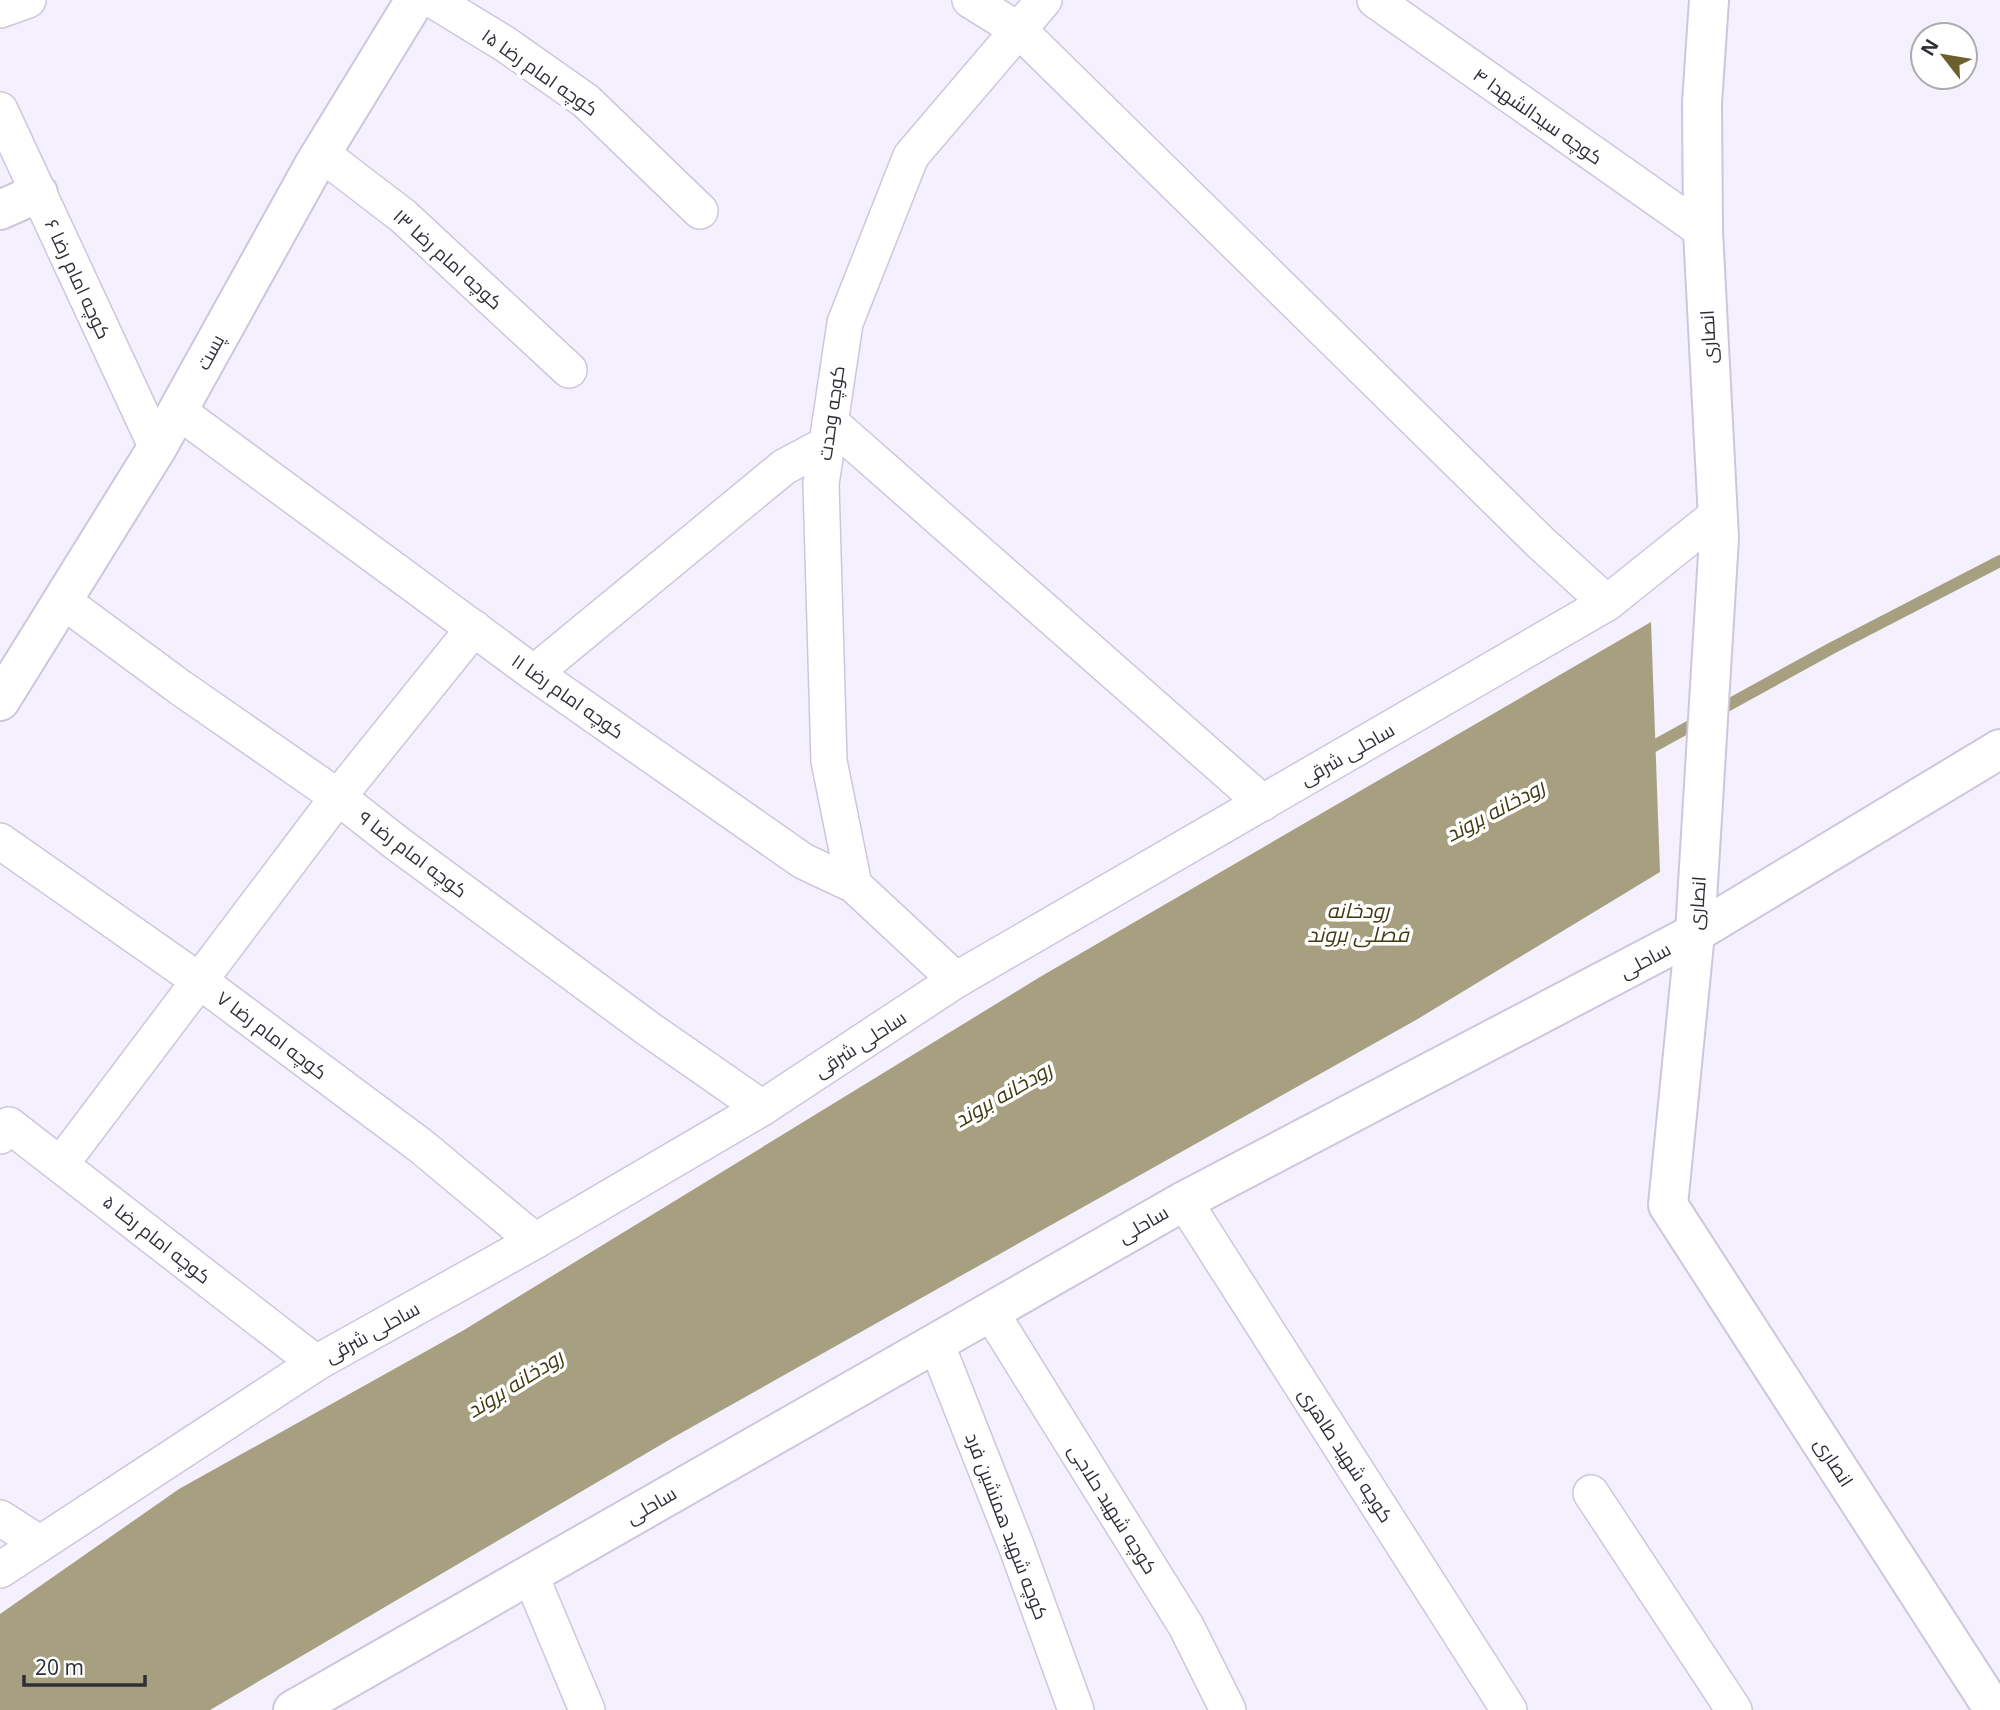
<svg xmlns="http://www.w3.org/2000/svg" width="2000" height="1710" font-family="'Open Sans',Cairo,sans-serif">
  <rect width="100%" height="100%" fill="#f4f0fe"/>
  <path fill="#a69f80" d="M1651,622L1660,872L1416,1020L674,1437L210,1710H0V1614L179,1489L464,1330L1040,977Z"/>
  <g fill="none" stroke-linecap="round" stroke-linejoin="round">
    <path stroke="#a69f80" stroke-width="12" d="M1643,752L1832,648L2000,561"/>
    <g stroke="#cdc6dd" stroke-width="38">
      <g id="minor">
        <path d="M433,0L505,44L586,101L700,211"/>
        <path d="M970,0L1020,31L1541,543L1607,603"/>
        <path d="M1375,0L1703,231"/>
        <path d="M0,10L28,0"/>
        <path d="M0,110L157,448"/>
        <path d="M322,154L403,216L569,370"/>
        <path d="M178,411L534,673L803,861L854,885L956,980"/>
        <path d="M830,422L1263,803"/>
        <path d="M63,601L181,688L338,797L398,844L650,1030L762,1108"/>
        <path d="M534,673L784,467L827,444"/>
        <path d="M0,841L201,982L421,1146L535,1241"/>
        <path d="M854,885L829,761L821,484L845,323L911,156L1044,0"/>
        <path d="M0,1136L9,1125L316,1363"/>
        <path d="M61,1164L338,797L474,628"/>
        <path d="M1184,1201L1509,1710"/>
        <path d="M990,1311L1186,1626L1228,1710"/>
        <path d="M936,1343L1017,1548L1076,1710"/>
        <path d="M1591,1493L1734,1710"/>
        <path d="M0,1518L39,1543"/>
        <path d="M0,1570L316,1363L535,1241L762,1108L956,980L1607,603L1717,515"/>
        <path d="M530,1574L587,1710"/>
      </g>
    </g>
    <g stroke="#cdc6dd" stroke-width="42">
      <g id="tertiary">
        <path d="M0,210L38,193"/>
        <path d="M0,701L157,448L314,165L415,0"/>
        <path d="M1695,933L2000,749"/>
      </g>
    </g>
    <g stroke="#cdc6dd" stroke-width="42">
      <g id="secondary">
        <path d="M1709,0L1702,103L1703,231L1719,538L1695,933L1668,1205L1994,1710"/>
        <path d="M293,1710L1184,1201L1695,933"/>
      </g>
    </g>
    <use href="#minor" stroke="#fff" stroke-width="35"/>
    <use href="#tertiary" stroke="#fff" stroke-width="38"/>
    <use href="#secondary" stroke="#fff" stroke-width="38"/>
  </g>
  <g text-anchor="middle" stroke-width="7" stroke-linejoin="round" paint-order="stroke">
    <g font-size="19" fill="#302e37" stroke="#fff">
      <text transform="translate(540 72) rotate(35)" y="7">کوچه امام رضا ۱۵</text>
      <text transform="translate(1538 116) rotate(35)" y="7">کوچه سیدالشهدا ۴</text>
      <text transform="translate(448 259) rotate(42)" y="7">کوچه امام رضا ۱۳</text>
      <text transform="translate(78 279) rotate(65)" y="7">کوچه امام رضا ۶</text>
      <text transform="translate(1708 337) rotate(-93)" y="7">انصاری</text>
      <text transform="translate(210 352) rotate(-62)" y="7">پست</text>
      <text transform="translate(831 413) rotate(-82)" y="7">کوچه وحدت</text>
      <text transform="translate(568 696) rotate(35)" y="7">کوچه امام رضا ۱۱</text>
      <text transform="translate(1347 754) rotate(-30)" y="7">ساحلی شرقی</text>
      <text transform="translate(413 854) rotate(37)" y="7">کوچه امام رضا ۹</text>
      <text transform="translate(1697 903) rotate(-86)" y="7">انصاری</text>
      <text transform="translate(1645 960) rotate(-28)" y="7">ساحلی</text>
      <text transform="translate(272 1035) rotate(37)" y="7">کوچه امام رضا ۷</text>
      <text transform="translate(860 1044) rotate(-33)" y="7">ساحلی شرقی</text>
      <text transform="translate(1143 1224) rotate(-30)" y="7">ساحلی</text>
      <text transform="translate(157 1239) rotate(38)" y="7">کوچه امام رضا ۵</text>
      <text transform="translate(372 1332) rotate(-29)" y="7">ساحلی شرقی</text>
      <text transform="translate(1346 1455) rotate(57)" y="7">کوچه شهید طاهری</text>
      <text transform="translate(1834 1462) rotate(57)" y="7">انصاری</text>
      <text transform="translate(651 1505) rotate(-30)" y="7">ساحلی</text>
      <text transform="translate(1113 1509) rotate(58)" y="7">کوچه شهید حلاجی</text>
      <text transform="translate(1007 1526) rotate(69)" y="7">کوچه شهید همنشین فرد</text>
    </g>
    <g font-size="21" font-style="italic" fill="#423a10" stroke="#fff">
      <text transform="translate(1495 811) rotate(-28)" y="7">رودخانه بروند</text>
      <text x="1358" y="918">رودخانه<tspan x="1358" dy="24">فصلی بروند</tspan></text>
      <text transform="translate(1003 1095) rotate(-30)" y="7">رودخانه بروند</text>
      <text transform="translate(515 1384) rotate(-32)" y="7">رودخانه بروند</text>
    </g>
  </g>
  <g transform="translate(1944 56) rotate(301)"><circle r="33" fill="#ffffff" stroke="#acabaf" stroke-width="2"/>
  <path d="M0-5L12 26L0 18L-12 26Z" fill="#6c602d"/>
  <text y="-10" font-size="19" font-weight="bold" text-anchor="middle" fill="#302e37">N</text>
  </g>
  <path d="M24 1675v10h121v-10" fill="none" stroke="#302e37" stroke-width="3.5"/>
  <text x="35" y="1675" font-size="21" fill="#302e37" stroke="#ffffff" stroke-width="5" paint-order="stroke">20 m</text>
</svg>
